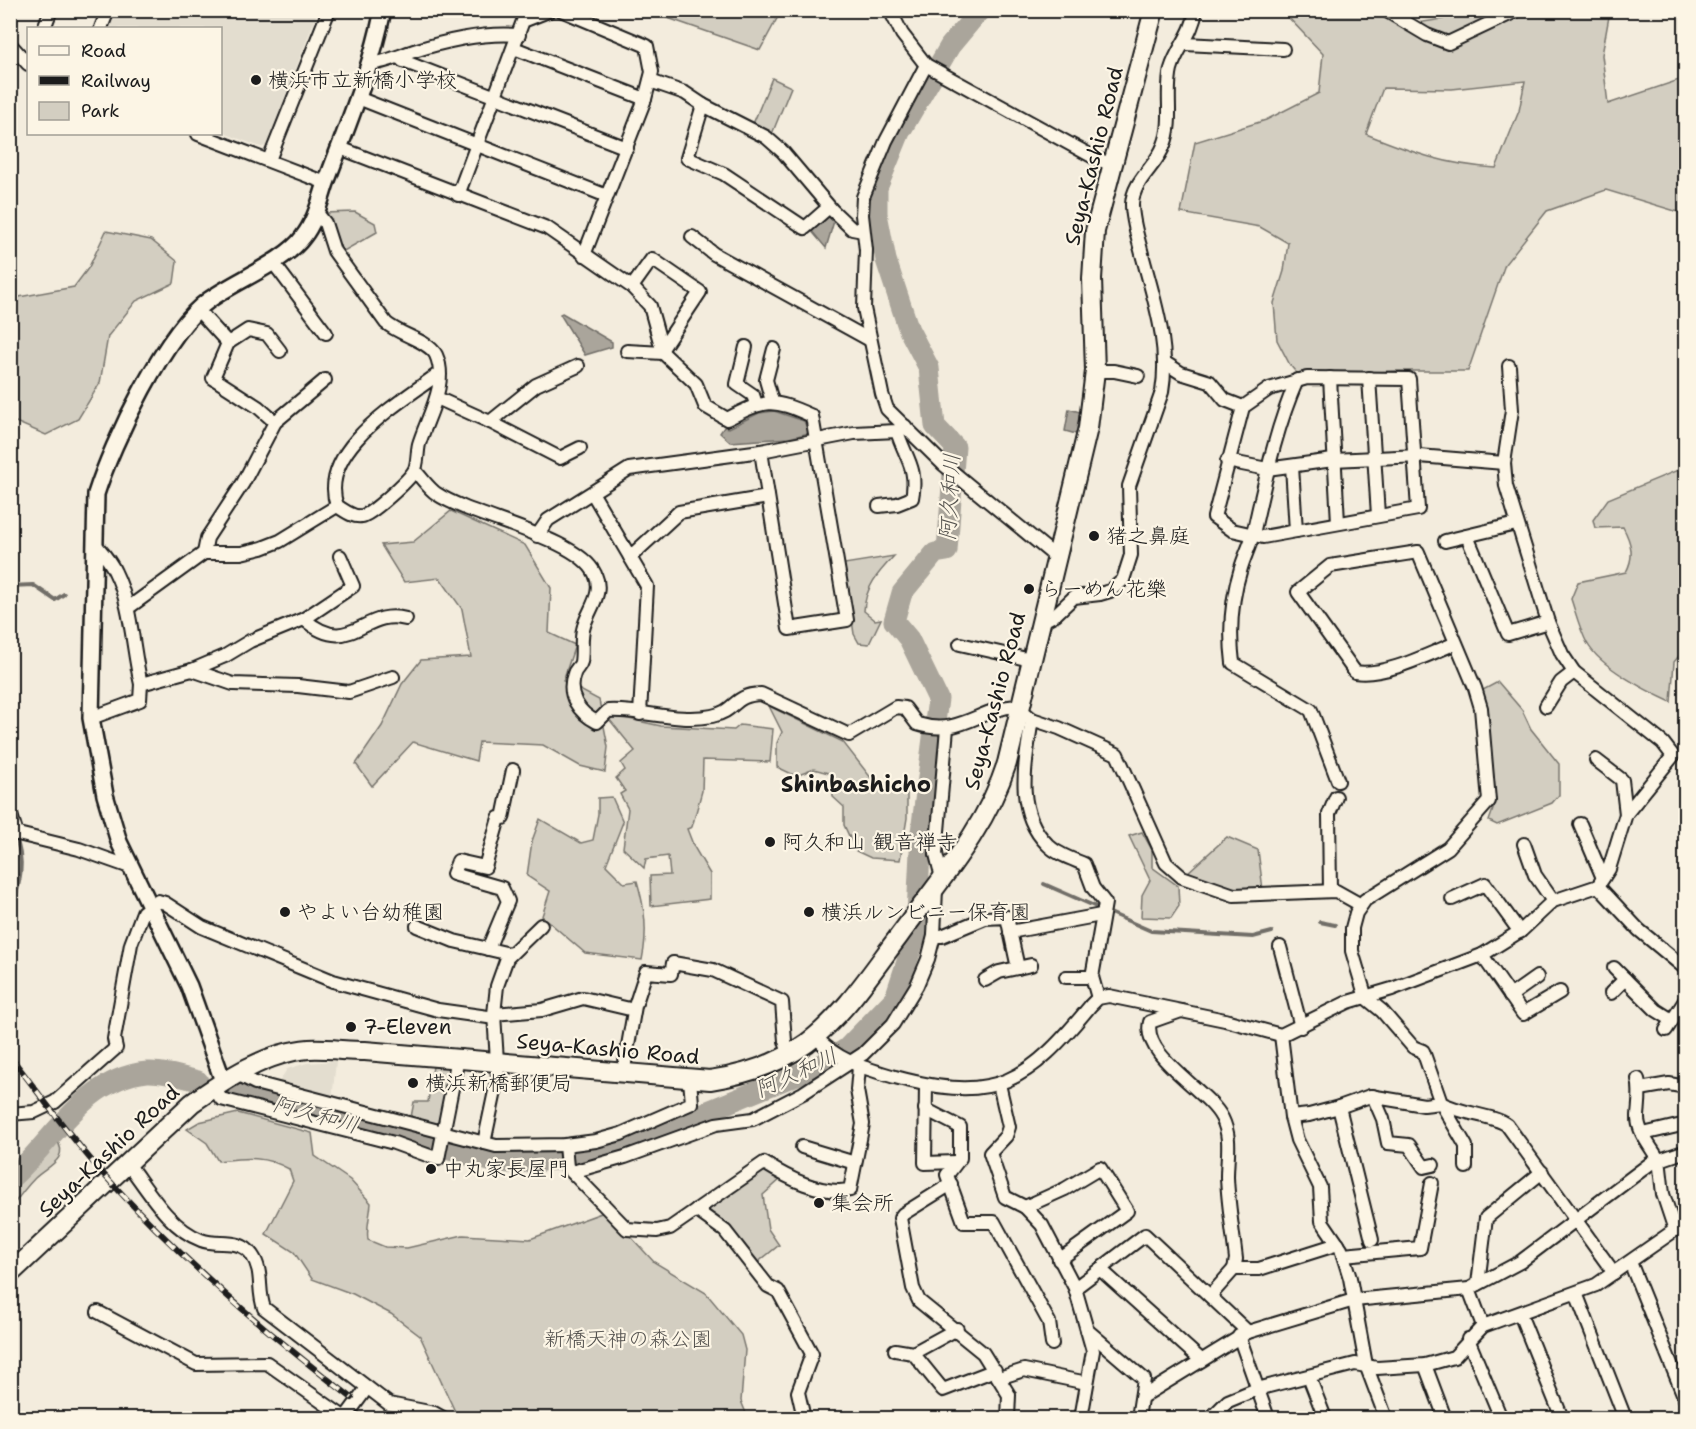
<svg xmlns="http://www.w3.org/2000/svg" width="1696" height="1429" font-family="'Shantell Sans','Klee One',sans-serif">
  <rect width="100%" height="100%" fill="#f3ecdd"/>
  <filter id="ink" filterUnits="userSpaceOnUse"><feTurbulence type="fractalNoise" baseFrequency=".0167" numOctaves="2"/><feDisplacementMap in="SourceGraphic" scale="12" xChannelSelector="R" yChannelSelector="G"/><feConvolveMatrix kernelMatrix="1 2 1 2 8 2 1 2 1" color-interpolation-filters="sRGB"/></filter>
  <g filter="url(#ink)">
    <g fill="#e3ddcf">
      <path d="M114,11V10L318,11L266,146L261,147L221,132L220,28H107Z"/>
      <path d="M336,1061L332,1100L278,1084L287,1069L307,1063Z"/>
    </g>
    <g fill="#d3cec1" stroke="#78756e" stroke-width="1.5" fill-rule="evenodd">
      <path d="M655,11H781L760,50L662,16Z"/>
      <path d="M1259,11H1405L1417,23L1443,19L1457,11H1610L1602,55L1608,104L1685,78V214L1606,190L1547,211L1505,264L1468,371H1396L1299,376L1290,365L1277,340L1274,303L1284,271L1288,243L1260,227L1181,213L1195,142L1266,120L1319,93L1323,54L1287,16ZM1525,81L1519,111L1496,168C1445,165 1414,153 1366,134L1383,88L1452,89Z"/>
      <path d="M772,78L791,87L772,134L753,124Z"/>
      <path d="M355,212L375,223L377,232L342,252L324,213Z"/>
      <path d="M106,231L151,240L177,261L174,283L136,301L108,336L100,383L78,419L46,435L11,420V294L19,297L74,287L89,267Z"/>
      <path d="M1685,467L1686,598L1680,603L1683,651L1674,662L1671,702C1647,691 1600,667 1587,643C1580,630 1576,614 1571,599L1578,582L1626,572C1635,556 1631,542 1623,527L1595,528L1593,520L1608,499Z"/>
      <path d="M451,511L525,545L551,588L549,633L575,645L563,681L599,700L608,747L605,772L580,766L543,745L479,742L476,761L413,742L372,786L356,764L382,726L402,684L421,660L471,657L462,609L440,578L404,582L381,545L413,542Z"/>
      <path d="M894,556C878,573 865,587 864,611L875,620L881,619L869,644L859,643L854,634L844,564Z"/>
      <path d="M1498,682L1522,710L1531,729L1559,764V795L1552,803L1497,825L1489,821L1496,801L1487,709L1481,691Z"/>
      <path d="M769,706L843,742L871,778L907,793V818L900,860L871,858L856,851L844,825V807L833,797L832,774L814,769L796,776L777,767V743L782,732Z"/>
      <path d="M615,716L661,726L734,730L740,725L773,729L770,762L703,760L702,791L692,827L687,829L694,847L710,874V899L651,906L650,876L670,875L668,856L646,859L644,868L623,848L628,809L620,794L625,791L616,778L625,770L621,763L635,751L609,719Z"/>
      <path d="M612,797L623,822L606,865L624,883L637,881C645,909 648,931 642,960L585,953L542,916L550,891L527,876L532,841L540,819L581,843L593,840L598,814V798Z"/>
      <path d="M1142,832L1152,850V867L1178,886L1179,906L1171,918L1141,917L1142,895L1150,880L1129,836Z"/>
      <path d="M1227,837L1258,850L1263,890L1233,891L1187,873Z"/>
      <path d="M433,1066L453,1068L441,1128L410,1122L414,1102H428Z"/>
      <path d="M238,1113L312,1133L315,1156L350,1180L371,1203C370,1217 366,1227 368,1240L385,1247L407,1248L463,1235L530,1239L607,1211L654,1262L706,1293L741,1335L745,1350L741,1401L748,1418H458L420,1336L391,1314L353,1294L312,1279L294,1252L266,1234L293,1181L289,1169C264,1155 245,1158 218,1161L207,1143L187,1129L199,1122Z"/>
      <path d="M56,1139C71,1159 46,1167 35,1178C26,1187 18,1198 11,1208V1189Z"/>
      <path d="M764,1167L782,1178L763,1195L768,1229L779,1245L757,1263L708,1213L709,1205Z"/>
    </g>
    <g fill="#aaa59b" stroke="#716e68" stroke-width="1.5">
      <path d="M825,215H831L834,221L826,248L810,229Z"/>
      <path d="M562,313L612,342V347L585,355L560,314Z"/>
      <path d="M1069,409L1080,412L1076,434L1065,431Z"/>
      <path d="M774,411L804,421L809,433L789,438L730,442L720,433L724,427L729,428L759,413Z"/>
    </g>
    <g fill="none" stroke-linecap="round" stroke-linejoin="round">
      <g stroke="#716e68" stroke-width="4">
        <path d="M10,586L33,585L55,600L64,594"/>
        <path d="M1044,884L1151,931L1253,937L1272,932"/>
        <path d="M10,916C18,888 27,864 15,836"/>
        <path d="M1320,922L1335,925"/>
      </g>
      <g stroke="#aaa59b" stroke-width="21">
        <path d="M235,1091L489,1161L511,1163L575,1159L604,1151L637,1140L821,1065L847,1048L895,998L916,934L921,832L938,699L909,639L894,621L902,593L935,553L947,551L955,447L935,426L929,368L909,330L886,260L877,214V188L900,132L950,46L980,10"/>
        <path d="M10,1179C53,1142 84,1078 147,1072C163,1071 182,1077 198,1081"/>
      </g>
      <g stroke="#1c1c1c" stroke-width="16">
        <g id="minor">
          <path d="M561,10L647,46L652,72L645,99L584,255"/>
          <path d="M890,10L902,34L926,65L1099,160L1112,164"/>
          <path d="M1385,10L1427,35L1448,43L1518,10"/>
          <path d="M44,28L51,10"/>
          <path d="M101,28L108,10"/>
          <path d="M10,44L28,64"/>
          <path d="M1185,44L1283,49"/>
          <path d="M514,48L645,99"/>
          <path d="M399,57L403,61L627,148"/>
          <path d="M369,64C386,63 398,56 414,51C448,40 483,32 519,35"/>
          <path d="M926,65L886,141L863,197L862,215L866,250L864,308L882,394L887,409L943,464L1056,557"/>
          <path d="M650,81L685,93L703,105"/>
          <path d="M358,98L607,196"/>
          <path d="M198,134L326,183"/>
          <path d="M340,148L547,228L632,287L650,306L663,353L696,384L705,406L727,419C766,399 772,398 812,416L847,620L789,629L761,451"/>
          <path d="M269,160L329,10"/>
          <path d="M458,195L523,21L551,10"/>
          <path d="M829,207L805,228L724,174L687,158L703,105L766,137L783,152L832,210L852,229L863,231"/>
          <path d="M317,213L325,223L334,251L386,323C400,335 429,341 436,355C449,384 427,417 419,444C417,452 418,465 414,471C409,480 371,515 362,516C353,518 344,510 337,506C317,450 401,402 438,374"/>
          <path d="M692,237L714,254L870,340"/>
          <path d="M272,261L326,333"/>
          <path d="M632,287L652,259L700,292L662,349"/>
          <path d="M197,309L228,343L213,378L258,407L275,422"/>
          <path d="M228,343L248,330L267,334L280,351"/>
          <path d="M746,347L737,384L753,395L756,404"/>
          <path d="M627,351L663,353"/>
          <path d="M1164,362L1181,373L1210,382L1225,400L1243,407"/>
          <path d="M1095,371H1114L1138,376"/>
          <path d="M1307,378L1409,379L1418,509L1263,537L1232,530L1214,517L1243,407L1269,389Z"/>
          <path d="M1330,378L1338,522"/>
          <path d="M1369,378L1378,515"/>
          <path d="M1297,380C1275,430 1265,482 1253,534C1250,546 1244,557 1241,568C1231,600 1229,631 1233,663L1311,710L1338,781"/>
          <path d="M437,398L490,422L536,385L578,366"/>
          <path d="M772,401L766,380L774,349"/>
          <path d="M490,422L560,458L580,448"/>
          <path d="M1227,461L1267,469L1333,460L1419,456L1504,463"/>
          <path d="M1292,466L1296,531"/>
          <path d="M415,471C422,478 429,489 437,494C473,518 578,537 595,574C604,594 589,608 584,626C580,637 583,651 581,662C580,667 575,669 574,674C566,695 579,713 597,722L608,711C642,709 677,723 712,716C737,711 732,695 761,694L849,735L896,707L905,708L917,724C960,737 978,709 1016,706L1032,719L1059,728L1117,754L1166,863L1182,877L1234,895L1336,891L1361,905"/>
          <path d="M593,494L647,586L640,714"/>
          <path d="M879,506L897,504L912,498C918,467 905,458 897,431"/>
          <path d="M537,536L548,520L629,469L761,451L854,433L897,431L905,426"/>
          <path d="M1467,536L1508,634L1548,622"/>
          <path d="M1445,541L1516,524"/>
          <path d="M96,545C103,553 111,562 115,572C132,606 132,647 141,684"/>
          <path d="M204,553L207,538L243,483L275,422L325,380"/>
          <path d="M630,557L679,512L768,497"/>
          <path d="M128,608L204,553H241L262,548L280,541L337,506"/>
          <path d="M304,619C350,659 364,607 406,619"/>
          <path d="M1041,622L1056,614L1074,597L1100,594L1110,591L1123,580L1131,555L1129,486L1162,392C1170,344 1154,300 1142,254C1138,238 1132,221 1132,204C1133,180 1156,167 1164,145C1174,121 1165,94 1171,69C1177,48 1193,34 1196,10"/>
          <path d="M1456,643C1429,654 1384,677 1355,672L1298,592L1330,566L1418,552L1475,688L1481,708L1489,801L1448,848L1365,900L1356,913L1352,928V951L1366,998L1382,1011L1413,1047L1423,1051L1441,1103C1461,1114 1494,1115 1507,1125L1614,1273"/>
          <path d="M960,644L1031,660"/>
          <path d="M192,670L233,684L298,686L349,692L393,677"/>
          <path d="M1546,706L1561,682L1574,672"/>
          <path d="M91,718L140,700L141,684L192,670L225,656L250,641L304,619L353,586L340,556"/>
          <path d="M1032,719C1026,760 1013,810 1047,844C1056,854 1072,859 1084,864L1093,888L1105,903L1092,977L1098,998"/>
          <path d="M1596,760L1622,780L1626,814"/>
          <path d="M10,812L17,834"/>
          <path d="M1580,824L1603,878"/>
          <path d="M10,832L79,849L130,867"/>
          <path d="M1524,844L1535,875L1553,901"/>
          <path d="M942,878L936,854L947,728"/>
          <path d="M1598,886L1639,930L1686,969"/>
          <path d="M1330,891L1329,814L1336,797"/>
          <path d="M1452,899L1485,884L1520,932"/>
          <path d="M417,926L454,941L510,954"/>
          <path d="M1010,932L1101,915"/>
          <path d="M934,936H942L985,918L1007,917L1018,968"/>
          <path d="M1280,947L1301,1027"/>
          <path d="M488,949L508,901L502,888L453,874L458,861L485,867L499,818H503L513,770"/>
          <path d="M1482,955L1523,1014L1560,992"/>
          <path d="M1614,968L1656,1010L1672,1020"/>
          <path d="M1066,977H1092"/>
          <path d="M985,980L999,972L1031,965"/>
          <path d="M1611,993L1625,979"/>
          <path d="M1510,996L1537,977"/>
          <path d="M1181,1011L1150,1022C1141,1056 1208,1090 1222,1118C1232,1138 1227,1156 1227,1177C1228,1204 1233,1232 1236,1259L1234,1269"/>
          <path d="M494,1014L542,1010L583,998L634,1010"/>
          <path d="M1666,1030L1686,999"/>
          <path d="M1281,1035L1291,1117L1297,1140L1320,1187L1322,1221L1341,1249L1350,1278L1366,1365L1386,1418"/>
          <path d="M815,1036C837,1061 864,1068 895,1077C996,1104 1027,1083 1091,1005L1098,998L1109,996L1225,1020L1281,1035L1348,1002L1392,989L1482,955L1522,930L1553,901L1598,886L1609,869L1626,814L1673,756L1663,743L1574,672L1562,654L1548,622L1506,486L1504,463L1512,410L1509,366"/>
          <path d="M237,1074L255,1083L496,1146L565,1145L596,1141L621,1134L692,1103L690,1080"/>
          <path d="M623,1074L635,1006L646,972L671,974L673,963L713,970L782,1002L785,1041L789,1054"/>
          <path d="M1638,1079C1641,1092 1639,1103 1638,1116C1637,1131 1651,1147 1658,1159"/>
          <path d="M999,1084L1009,1127L1006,1136L990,1153L1005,1197L1025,1207L1042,1225L1075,1288L1093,1351L1081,1418"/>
          <path d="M926,1085L925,1163L956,1162"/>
          <path d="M214,1087L221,1099L394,1143L438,1159L458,1058"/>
          <path d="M1640,1089L1669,1084L1686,1087"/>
          <path d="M1373,1096L1383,1119L1388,1143L1409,1145L1424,1167L1433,1165"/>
          <path d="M925,1109L960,1127V1158L947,1175L964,1222H994L1049,1322L1052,1344"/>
          <path d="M10,1114L34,1112L55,1102L116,1048L114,1039L131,944L143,912L158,901L165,903L202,927L333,981L438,1010L495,1018"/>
          <path d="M1291,1117L1309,1115L1339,1107"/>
          <path d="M1643,1134L1686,1124"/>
          <path d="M484,1143L498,1077L494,1014L497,986L507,958L541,925"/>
          <path d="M565,1145L567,1167L627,1229L657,1231L670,1228L764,1163C788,1178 820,1195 850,1190L863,1124L857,1090L859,1067"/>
          <path d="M802,1147L855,1163"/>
          <path d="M128,1164C148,1190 169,1228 201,1240C218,1247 240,1237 252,1255C264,1272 257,1290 264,1308L389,1404L434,1413L443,1418"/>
          <path d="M572,1172L625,1157L716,1124L753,1119L803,1093L863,1054L893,1024L917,985L928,959L934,936L936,888"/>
          <path d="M951,1184L903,1214L900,1218L913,1288L919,1301L983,1353L1009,1395L1008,1418"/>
          <path d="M1025,1207L1065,1189L1100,1168L1127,1211L1059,1260"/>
          <path d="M696,1210L725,1231L768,1286L778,1291L812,1354L798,1392L804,1418"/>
          <path d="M1372,1240L1339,1107L1370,1096L1424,1105L1441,1103L1466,1146V1167"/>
          <path d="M1343,1255L1420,1248L1432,1183"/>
          <path d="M1630,1262L1686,1401"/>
          <path d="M1100,1269L1201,1360"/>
          <path d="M1478,1284L1486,1218L1542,1172"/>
          <path d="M1075,1288L1145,1235L1248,1332"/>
          <path d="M1469,1289L1483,1326"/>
          <path d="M1576,1293L1625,1418"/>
          <path d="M1210,1296L1234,1269H1259L1338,1244"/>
          <path d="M98,1312L196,1364L267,1363L345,1418L367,1388"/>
          <path d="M1520,1314L1562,1418"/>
          <path d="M957,1329L913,1353L943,1390L995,1370"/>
          <path d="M1087,1330L1144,1379L1138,1418"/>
          <path d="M1239,1336L1268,1418"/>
          <path d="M1468,1339L1501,1418"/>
          <path d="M895,1350L913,1353"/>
          <path d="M1425,1365L1445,1418"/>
          <path d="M1309,1377L1325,1418"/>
          <path d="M999,1378L1024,1370L1087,1383"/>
          <path d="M1142,1397L1248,1332L1354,1300L1469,1289L1520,1262L1651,1163L1686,1151"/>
          <path d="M1211,1418L1228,1401L1257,1389L1355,1364L1377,1368L1425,1365L1454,1357L1483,1326L1596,1285L1675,1230L1663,1194L1659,1159"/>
        </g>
      </g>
      <g stroke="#1c1c1c" stroke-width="20">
        <path id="tertiary" d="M223,1081L189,986L119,842L105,795L91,718L96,494C112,443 166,330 209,300C235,281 286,261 303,237C315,222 320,201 326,183C347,126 371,70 383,10"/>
      </g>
      <g stroke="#1c1c1c" stroke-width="22">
        <path id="secondary" d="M10,1274L192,1103C226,1079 267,1052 309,1049C327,1048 347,1051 365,1051L710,1080C744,1075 778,1064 807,1043C844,1015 871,973 899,936C939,881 986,829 1007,763L1088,428L1095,371L1092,279L1095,231L1154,10"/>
      </g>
      <use href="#minor" stroke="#fcf5e5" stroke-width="12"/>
      <use href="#tertiary" stroke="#fcf5e5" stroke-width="15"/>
      <use href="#secondary" stroke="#fcf5e5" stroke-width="18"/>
      <g stroke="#1c1c1c" stroke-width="6">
        <path id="rail" d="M10,1056C42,1097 72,1140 107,1178C182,1260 264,1331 352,1398"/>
      </g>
      <use href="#rail" stroke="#fcf5e5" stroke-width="4" stroke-dasharray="11" stroke-linecap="butt"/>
    </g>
  </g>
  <g fill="#1c1c1c" stroke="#fcf5e5" stroke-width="2">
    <circle cx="256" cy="80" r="6"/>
    <circle cx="1094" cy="536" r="6"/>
    <circle cx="1029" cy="589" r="6"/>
    <circle cx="770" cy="842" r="6"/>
    <circle cx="285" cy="912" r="6"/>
    <circle cx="809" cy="912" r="6"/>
    <circle cx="351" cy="1027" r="6"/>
    <circle cx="413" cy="1083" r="6"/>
    <circle cx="431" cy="1169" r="6"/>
    <circle cx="819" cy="1203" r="6"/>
  </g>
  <g text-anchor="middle" stroke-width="4.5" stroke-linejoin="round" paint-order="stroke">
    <g font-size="21" fill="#1c1c1c" stroke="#fcf5e5" text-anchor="start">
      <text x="268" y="87">横浜市立新橋小学校</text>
      <text x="1106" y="543">猪之鼻庭</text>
      <text x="1041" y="596">らーめん花樂</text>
      <text x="782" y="849">阿久和山 観音禅寺</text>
      <text x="297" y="919">やよい台幼稚園</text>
      <text x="821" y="919">横浜ルンビニー保育園</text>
      <text x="363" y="1034">7-Eleven</text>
      <text x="425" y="1090">横浜新橋郵便局</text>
      <text x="443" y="1176">中丸家長屋門</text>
      <text x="831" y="1210">集会所</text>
    </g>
    <g font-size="21" fill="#1c1c1c" stroke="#fcf5e5">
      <text transform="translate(1094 156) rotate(-76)" y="7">Seya-Kashio Road</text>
      <text transform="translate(995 701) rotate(-75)" y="7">Seya-Kashio Road</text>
      <text transform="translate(608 1049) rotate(5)" y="7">Seya-Kashio Road</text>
      <text transform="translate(109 1151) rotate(-43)" y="7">Seya-Kashio Road</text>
    </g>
    <g font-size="21" fill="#53514e" stroke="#fcf5e5">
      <text x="628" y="1346">新橋天神の森公園</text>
    </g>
    <g font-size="22" font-style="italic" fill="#55534f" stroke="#fcf5e5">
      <text transform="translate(949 497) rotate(-87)" y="8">阿久和川</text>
      <text transform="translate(796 1072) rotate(-25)" y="8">阿久和川</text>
      <text transform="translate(316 1114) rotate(15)" y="8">阿久和川</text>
    </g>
    <g font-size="22" font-weight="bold" fill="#1c1c1c" stroke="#fcf5e5">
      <text x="856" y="792">Shinbashicho</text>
    </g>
  </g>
  <rect width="1696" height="1429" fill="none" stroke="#fcf5e5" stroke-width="36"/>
  <rect x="18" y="18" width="1660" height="1393" fill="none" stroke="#1c1c1c" stroke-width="2" filter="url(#ink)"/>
  <rect x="27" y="27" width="195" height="108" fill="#fcf5e5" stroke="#a29e95" stroke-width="1.5"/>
  <rect x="39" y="46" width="30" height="9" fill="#fcf5e5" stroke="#a29e95" stroke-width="1.5"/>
  <text x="81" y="57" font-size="18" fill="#1c1c1c">Road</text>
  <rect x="39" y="76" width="30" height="9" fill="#1c1c1c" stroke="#a29e95" stroke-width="1.5"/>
  <text x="81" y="87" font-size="18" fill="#1c1c1c">Railway</text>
  <rect x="39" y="102" width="30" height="18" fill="#d3cec1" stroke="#a29e95" stroke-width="1.5"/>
  <text x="81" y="117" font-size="18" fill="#1c1c1c">Park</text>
</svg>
